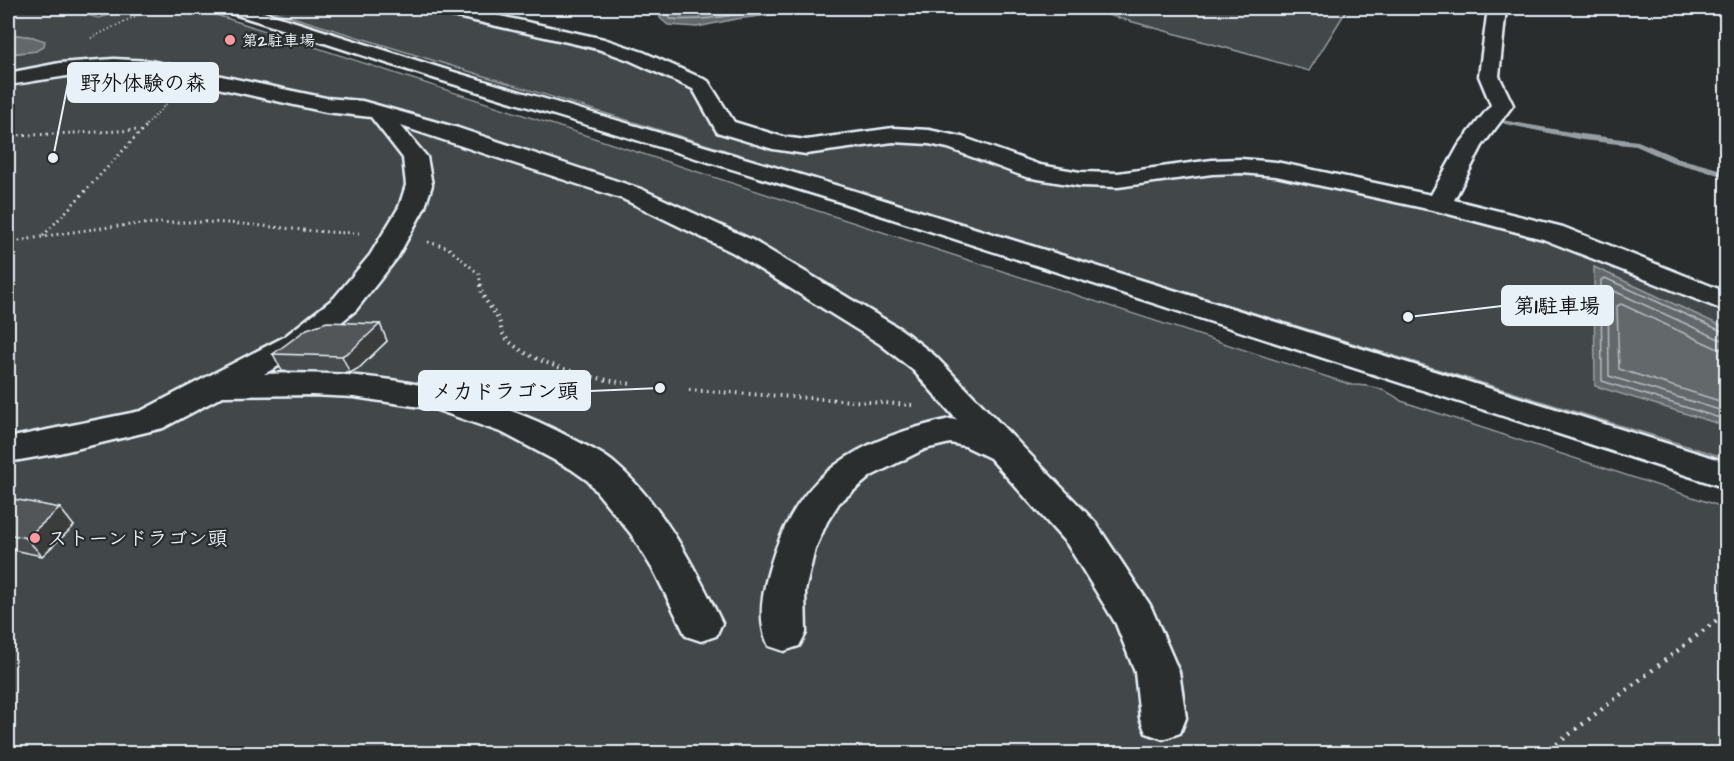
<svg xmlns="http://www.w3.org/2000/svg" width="1734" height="761" font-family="'Architects Daughter','Klee One',sans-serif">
  <rect width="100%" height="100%" fill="#2a2d2e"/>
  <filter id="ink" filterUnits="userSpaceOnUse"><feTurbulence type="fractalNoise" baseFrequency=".0167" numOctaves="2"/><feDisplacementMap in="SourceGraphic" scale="12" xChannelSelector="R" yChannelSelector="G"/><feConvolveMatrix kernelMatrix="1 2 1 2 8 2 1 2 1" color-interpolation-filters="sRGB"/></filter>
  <g filter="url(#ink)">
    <g fill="#424648" stroke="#959ca0" stroke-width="1.5">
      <path d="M8,8L63,9L99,18L134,8H195L1352,385C1370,385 1387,389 1401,401L1726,508V753H8V54L36,51L33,37L8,34Z"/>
      <path d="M263,8H423L629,59L690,88L718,130L793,153L899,139L930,141L1034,176L1220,172L1268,173L1517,229L1557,242L1726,313V458Z"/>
      <path d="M1083,8H1348L1309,71Z"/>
    </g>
    <g fill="#63686b" stroke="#989fa3" stroke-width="1.5">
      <path d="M662,8H804L784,13L736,19L697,27L668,25L660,18L659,11Z"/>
      <path d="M8,34L33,37L45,41L44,46L36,51L8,54Z"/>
      <path d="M1594,267L1726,328V426L1595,386Z"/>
    </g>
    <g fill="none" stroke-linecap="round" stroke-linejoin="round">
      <g stroke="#b3bac0" stroke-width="1.5">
        <path d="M667,8L666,14L671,19C708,22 745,12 782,8"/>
        <path d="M1726,333L1605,278L1601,280L1602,381L1726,420"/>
        <path d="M1726,340L1719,339L1612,290L1608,291L1609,376L1726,412"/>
        <path d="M1726,349L1716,348L1621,304L1617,306L1619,369L1726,403"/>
      </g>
      <path fill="#989fa3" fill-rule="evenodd" d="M1502,120L1582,134L1638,141L1678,158L1726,171V177L1672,162L1636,146L1582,140L1505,124L1501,122Z"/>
      <g stroke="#e8f1f8" stroke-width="5">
        <g id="minor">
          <path d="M225,8H251L447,70L855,191L1726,462V488L837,201L433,78L228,12Z"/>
          <path d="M432,8H463L604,39L643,52L708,81L734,122L783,137L806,140L893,128L929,130L962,137L1040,165L1080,172L1118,173L1212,160L1241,159L1276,162L1431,195L1459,145L1491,105L1479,76L1488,8H1506L1499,76L1513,105L1482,146L1454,200L1563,227L1726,292V311L1543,239L1437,211L1276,176L1241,173L1212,174L1118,187L1080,186L1026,177L948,148L929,144L893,142L806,154L773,149L717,132L693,89L629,60L598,49L435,12Z"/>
          <path d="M114,59L150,61L326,98L362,101L458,128L641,189L752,240L902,330L935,356L1095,522L1150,605L1179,672L1186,718L1180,733L1163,739L1146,733L1140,718L1135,672L1116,624L1067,544L990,458L965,446L950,443L925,449L871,476L839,503L827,522L815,549L805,591L806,633L799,646L784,651L769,646C757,623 762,594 769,570C796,473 856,440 950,419L957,420L913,370L880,344L732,252L623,199L401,126L427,157L432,185L425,207L397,258L356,310L306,351L264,374C370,369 479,388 573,439C586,446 601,452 613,462C662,503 694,566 722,623L716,636L701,641L686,636L655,573L631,534L588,481L571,469L503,433L434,409L354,397L312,395L223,396L163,428L59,453L8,462V438L141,411L284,337L334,298L370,255L399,207L406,185L403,158L371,117L326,112L150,73C101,68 56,78 8,85V73L60,63Z"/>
        </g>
      </g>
      <g stroke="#e8f1f8" stroke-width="2" stroke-dasharray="1 3" stroke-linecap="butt">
        <path d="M91,38L152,8"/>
        <path d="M146,125L171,99"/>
      </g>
      <g stroke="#e8f1f8" stroke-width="3" stroke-dasharray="1.5 4" stroke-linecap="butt">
        <path d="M8,136L139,130"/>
        <path d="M43,236L148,124"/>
        <path d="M428,242L447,247L479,274L481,286"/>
        <path d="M8,243C72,231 138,221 204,222C256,223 307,233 359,233"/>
      </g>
      <g stroke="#e8f1f8" stroke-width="4" stroke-dasharray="1.5 4.5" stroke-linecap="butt">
        <path d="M480,285C482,299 490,305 497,317C501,322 500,329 503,334C522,363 599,380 632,384"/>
        <path d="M689,390L913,405"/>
      </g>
      <path stroke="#e8f1f8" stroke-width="4.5" stroke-dasharray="2 6" stroke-linecap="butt" d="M1544,754L1726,613"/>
      <use href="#minor" fill="#2a2d2e" fill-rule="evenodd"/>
    </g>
    <g fill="#474b4d" stroke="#e8f1f8" stroke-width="1.5">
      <path d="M380,324L387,341L359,368L350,373L282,371L273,354Z"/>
      <path d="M8,498L74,526L42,556L8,549Z"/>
    </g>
    <g fill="#3a3d3e" stroke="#e8f1f8" stroke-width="1.5">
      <path d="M380,324L387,341L359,368L350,373L342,356Z"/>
      <path d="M60,508L74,526L42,556L26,538Z"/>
    </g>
    <g fill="#535759" stroke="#e8f1f8" stroke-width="1.5">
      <path d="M327,322L380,324L352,350L342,356L273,354L307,329Z"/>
      <path d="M8,498L60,508L26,538L8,534Z"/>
    </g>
  </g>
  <g fill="#ff9aa2" stroke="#2a2d2e" stroke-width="2">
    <circle cx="230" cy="40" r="6"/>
    <circle cx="35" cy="538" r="6"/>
  </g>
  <g text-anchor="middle" stroke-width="4.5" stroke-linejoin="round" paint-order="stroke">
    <g font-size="16" font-weight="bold" fill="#e8f1f8" stroke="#2a2d2e" text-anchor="start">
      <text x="242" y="46">第2駐車場</text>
    </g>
    <g font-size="20" font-weight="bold" fill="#e8f1f8" stroke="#2a2d2e" text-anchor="start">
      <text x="47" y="545">ストーンドラゴン頭</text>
    </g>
  </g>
  <path fill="none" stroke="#e8f1f8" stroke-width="2" d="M53 158L68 83M1408 317L1502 306M660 388L590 391"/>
  <g fill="#e8f1f8" stroke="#2a2d2e" stroke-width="2">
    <circle cx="53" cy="158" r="6"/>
    <circle cx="1408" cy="317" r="6"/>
    <circle cx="660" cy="388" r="6"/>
  </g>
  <g fill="#e8f1f8" stroke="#e8f1f8" stroke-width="2">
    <rect x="68" y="63" width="150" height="39" rx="6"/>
    <rect x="1502" y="286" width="111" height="39" rx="6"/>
    <rect x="419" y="371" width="171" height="39" rx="6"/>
  </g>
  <g font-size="21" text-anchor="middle" font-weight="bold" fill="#111">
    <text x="143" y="90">野外体験の森</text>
    <text x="1557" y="313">第1駐車場</text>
    <text x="505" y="398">メカドラゴン頭</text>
  </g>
  <rect width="1734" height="761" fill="none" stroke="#2a2d2e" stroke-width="30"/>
  <rect x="15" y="15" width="1704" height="731" fill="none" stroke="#e8f1f8" stroke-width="2" filter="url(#ink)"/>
</svg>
